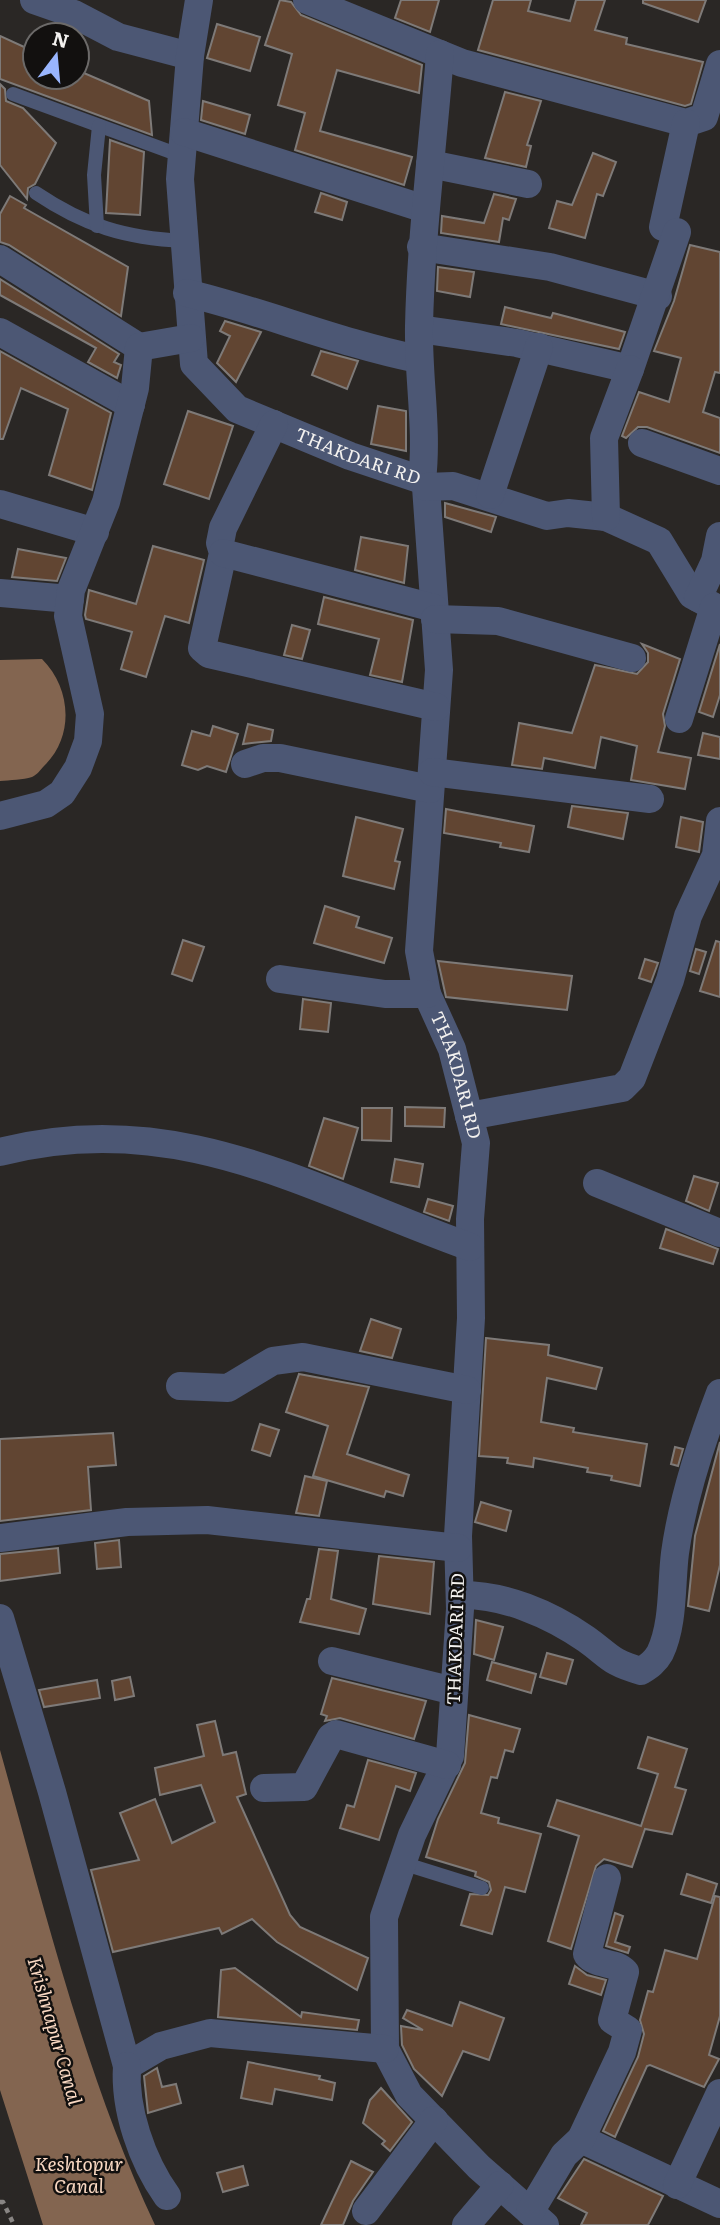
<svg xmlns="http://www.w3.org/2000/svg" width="720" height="2225" font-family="Literata,serif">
  <rect width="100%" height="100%" fill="#2a2725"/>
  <g fill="#836550">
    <path d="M42,659C71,688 75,736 44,766C41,769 37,775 32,777C23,780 10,780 0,781V660Z"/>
    <path d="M0,1750C45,1910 84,2074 155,2225H43L0,2090Z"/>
  </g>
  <g fill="#614532" stroke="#7e7a78" stroke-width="2">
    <path d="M280,0L291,2L301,15L422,65L419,93L337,70L320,131L412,157L404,185L295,150L305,113L278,105L292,54L265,45Z"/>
    <path d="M401,0H439L430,32L395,18Z"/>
    <path d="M493,0H531L528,11L570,21L576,0H605L595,30L627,38L626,44L703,62L691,104L685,106L478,50Z"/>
    <path d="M643,0H706L698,22L643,3Z"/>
    <path d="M217,24L260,37L250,71L207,58Z"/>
    <path d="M0,36L35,52V77H77V70L149,101L152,135L0,79Z"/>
    <path d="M0,84L5,89L6,101L23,108L56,143L35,184L28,188L27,199L0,165Z"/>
    <path d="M505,92L541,101L527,145L531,146L526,167L485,158Z"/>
    <path d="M203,101L250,115L245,134L201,120Z"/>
    <path d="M110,140L144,152L140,215L106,213Z"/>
    <path d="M593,153L616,162L603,196L597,194L585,238L549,228L557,201L572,205Z"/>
    <path d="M321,193L347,202L342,220L315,212Z"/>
    <path d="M494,194L516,199L509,220L503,218L499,242L441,233L442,216L484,223Z"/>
    <path d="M10,196L26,205L24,208L128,267L121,316L9,245L0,242V214Z"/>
    <path d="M690,245L720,252V373L715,372L703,412L720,418V453L647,427H638L626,438L622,436L639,392L669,402L681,358L654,351L674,301Z"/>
    <path d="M438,267L474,272L470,297L437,291Z"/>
    <path d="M0,279L119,354L114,362L121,365L117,378L88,362L96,348L0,295Z"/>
    <path d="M505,307L551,318L553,313L625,332L619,349L501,324Z"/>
    <path d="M225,321L261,332L236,382L217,363L230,336L220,331Z"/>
    <path d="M0,351L111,413L92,490L49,475L68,409L21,388L3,439H0Z"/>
    <path d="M321,351L358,361L347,389L312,375Z"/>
    <path d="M378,406L406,411V451L371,444Z"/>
    <path d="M188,411L233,426L209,499L164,484Z"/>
    <path d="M445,503L496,517L491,532L445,517Z"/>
    <path d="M361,537L408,546L404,583L355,570Z"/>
    <path d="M153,546L204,560L189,623L165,616L146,677L121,669L132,632L86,619L85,615L89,590L136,604Z"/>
    <path d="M18,549L66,558L57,581L12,577Z"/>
    <path d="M324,597L413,620L402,682L370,675L379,639L318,624Z"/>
    <path d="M292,625L310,630L302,659L284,655Z"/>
    <path d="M642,644L680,659L663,714L665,726L658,752L691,758L685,789L631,780L637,746L601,737L595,768L544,758L542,769L512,765L519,723L572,733L595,665L637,674L648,662V653Z"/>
    <path d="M720,644V695L713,717L699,712Z"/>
    <path d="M248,724L273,730L271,741L243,744Z"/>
    <path d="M213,726L238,734L226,772L207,766L198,770L182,765L192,731L210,736Z"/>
    <path d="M703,733L720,737V759L698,755Z"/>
    <path d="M572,806L628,813L623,839L568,827Z"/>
    <path d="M446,809L534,826L529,852L500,847L501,843L444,833Z"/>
    <path d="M356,817L403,829L395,861L400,862L394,889L343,876Z"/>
    <path d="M681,817L703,822L699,852L676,847Z"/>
    <path d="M325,906L359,917L356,927L392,938L384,963L314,943Z"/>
    <path d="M183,940L204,947L192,981L172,974Z"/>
    <path d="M716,941L720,942V997L700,991Z"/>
    <path d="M696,949L706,952L699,974L690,971Z"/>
    <path d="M645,959L658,963L651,982L639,978Z"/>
    <path d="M438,961L572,976L567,1010L446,997Z"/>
    <path d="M303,999L331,1003L328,1032L300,1029Z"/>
    <path d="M405,1107L445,1108L444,1127L405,1126Z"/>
    <path d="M362,1108H392L391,1141L362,1140Z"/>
    <path d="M324,1118L358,1128L343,1179L309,1166Z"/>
    <path d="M395,1159L423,1164L419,1187L391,1182Z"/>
    <path d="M694,1176L718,1183L709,1211L686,1201Z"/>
    <path d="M428,1199L453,1206L449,1221L424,1212Z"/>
    <path d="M666,1229L718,1249L713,1264L660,1248Z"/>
    <path d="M371,1319L401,1329L392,1358L360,1351Z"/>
    <path d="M486,1338L549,1345L548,1355L602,1368L596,1389L547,1378L541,1422L574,1428L573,1432L647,1444L640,1486L611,1480L612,1476L587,1472L588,1468L534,1458L533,1467L507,1463L508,1458L479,1456Z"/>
    <path d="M299,1374L369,1387L347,1454L409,1475L403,1496L386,1491L384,1497L313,1476L328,1426L286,1412Z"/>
    <path d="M260,1424L279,1430L270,1456L252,1450Z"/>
    <path d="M113,1433L116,1465L88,1467L91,1510L0,1521V1439Z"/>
    <path d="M720,1442V1565L709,1611L688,1606L695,1536Z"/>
    <path d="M675,1447L683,1449L678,1466L671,1464Z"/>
    <path d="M305,1476L327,1481L319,1516L296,1513Z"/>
    <path d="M481,1502L511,1511L506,1531L475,1522Z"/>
    <path d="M119,1540L121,1567L97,1569L95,1543Z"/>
    <path d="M58,1548L60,1573L0,1581V1554Z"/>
    <path d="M319,1549L338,1551L331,1599L366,1609L359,1634L300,1622L307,1599H310Z"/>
    <path d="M379,1556L434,1562L430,1614L373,1604Z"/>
    <path d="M476,1620L503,1627L494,1660L474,1654Z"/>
    <path d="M547,1653L573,1660L566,1684L540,1677Z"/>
    <path d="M492,1662L536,1674L531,1693L487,1680Z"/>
    <path d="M130,1677L134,1696L115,1700L112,1681Z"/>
    <path d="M332,1678L426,1701L414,1739L340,1718L325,1721L327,1716L321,1714Z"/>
    <path d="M97,1680L100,1698L44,1707L39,1690Z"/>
    <path d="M469,1715L520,1729L513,1752L505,1750L497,1778L491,1777L481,1813L499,1818L498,1823L541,1834L525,1892L505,1887L492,1934L461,1925L470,1894L488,1895L491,1890L489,1882L475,1876L476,1872L426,1857L438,1819L465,1763Z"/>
    <path d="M215,1721L223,1755L236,1752L246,1794L237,1797L290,1915L300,1927L368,1958L357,1990L277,1942L252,1919L222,1934L219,1928L113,1952L91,1870L139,1860L120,1813L155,1799L172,1843L215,1822L201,1785L160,1795L155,1768L204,1756L197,1725Z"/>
    <path d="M648,1737L687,1749L675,1787L686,1790L672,1834L645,1829L632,1867L604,1859L596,1866L571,1949L548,1941L579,1836L548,1826L557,1800L641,1826L658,1774L638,1768Z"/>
    <path d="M368,1760L416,1773L410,1791L396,1786L379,1840L340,1828L347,1805L354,1807Z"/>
    <path d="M687,1874L717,1884L711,1903L681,1894Z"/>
    <path d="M715,1896L720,1897V2016L709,2055L719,2059L704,2087L650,2065L647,2066L615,2137L603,2131L638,2057L644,2034L640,2020L648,1991L653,1992L665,1950L697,1959Z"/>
    <path d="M615,1913L623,1916L615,1942L630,1947L628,1953L606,1946Z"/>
    <path d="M575,1966L587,1975L606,1980L601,1995L569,1984Z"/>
    <path d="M235,1968L301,2017L302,2012L359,2020L357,2030L218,2017L221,1970Z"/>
    <path d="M460,2002L504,2018L489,2060L463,2051L442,2096L414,2069L402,2045L401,2026L423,2030L403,2018L407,2010L452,2026Z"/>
    <path d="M248,2062L320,2076L319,2079L335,2083L332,2100L275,2089L272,2104L241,2098Z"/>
    <path d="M157,2068L162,2087L176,2084L181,2103L148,2113L144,2076Z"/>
    <path d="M381,2088L412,2122L390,2151L382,2144L385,2141L363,2123L370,2100Z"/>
    <path d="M584,2159L663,2196L648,2225H581L587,2213L558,2198Z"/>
    <path d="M351,2161L373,2172L353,2201L343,2225H321Z"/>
    <path d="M243,2166L248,2185L223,2192L217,2173Z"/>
  </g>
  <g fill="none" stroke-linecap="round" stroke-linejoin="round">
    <path stroke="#888583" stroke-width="4.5" stroke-dasharray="5 5" stroke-linecap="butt" d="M0,2202H3L14,2225"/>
    <g stroke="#4c5774" stroke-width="14">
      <path d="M13,94L182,156"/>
      <path d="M36,193C85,226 125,238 184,241"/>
      <path d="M97,226L94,175L99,126"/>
      <path d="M402,1863L482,1888"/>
    </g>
    <g stroke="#4c5774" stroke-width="28">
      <path d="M34,0L74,14L118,37L190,56"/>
      <path id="s1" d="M199,0L190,56L180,179L194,364L237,409L350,456L422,480L426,487L439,670L419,951L427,994L452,1049L476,1143L470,1219L471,1318L458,1536L460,1609L450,1756L412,1835L384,1917L385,2049L409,2095L479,2167L545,2225"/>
      <path d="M307,0L462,63L686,123L704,117L720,64"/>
      <path d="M184,132L425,209"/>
      <path d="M430,164L528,184"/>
      <path d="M663,227L686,123"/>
      <path d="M421,247L550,267L658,296"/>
      <path d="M0,259L139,347"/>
      <path d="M187,293C265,312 339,343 418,359"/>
      <path d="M419,329L517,343L630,369L677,232"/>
      <path d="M0,332L131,405"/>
      <path d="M274,424L223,528L220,543L223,553L202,648L209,654L436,707"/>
      <path d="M642,443L720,471"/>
      <path d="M422,480C428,429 418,378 419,326C421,235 433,145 440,54"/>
      <path d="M426,487L453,486L547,516L568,513L606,517L659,541L692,595L720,610"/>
      <path d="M490,495L539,347"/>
      <path d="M0,504L95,532"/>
      <path d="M606,517L604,438L630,369"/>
      <path d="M223,553L434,608"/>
      <path d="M0,593L70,599"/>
      <path d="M698,598L715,561L720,536"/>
      <path d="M435,619L498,621L632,658"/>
      <path d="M679,719L714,607"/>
      <path d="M245,764L263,758H280L430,789"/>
      <path d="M432,772L650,799"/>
      <path d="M0,816L46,804L62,793L78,768L88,741L90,714L68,616L71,590L106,502L135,388L139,347L191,338"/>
      <path d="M280,979L385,994H427"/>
      <path d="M469,1116L622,1088L632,1078L670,980L688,916L716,855L720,821"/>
      <path d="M0,1152C177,1106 311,1190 470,1247"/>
      <path d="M597,1183L720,1233"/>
      <path d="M180,1386L228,1388L273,1361L303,1357L467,1390"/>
      <path d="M0,1538L127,1522L207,1520L458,1548"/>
      <path d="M460,1595C503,1594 550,1614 586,1639C610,1656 609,1662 641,1671C649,1666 655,1662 660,1653C674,1624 671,1584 675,1553C682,1502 702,1440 720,1393"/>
      <path d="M0,1618L52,1792L127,2066L161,2046L210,2033L385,2049"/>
      <path d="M332,1661L454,1691"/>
      <path d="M264,1788L304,1787L331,1737L336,1734L447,1765"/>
      <path d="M127,2066C124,2109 142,2161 167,2196"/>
      <path d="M581,2139L720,2204"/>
      <path d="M677,2185L720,2093"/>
      <path d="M366,2211L434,2120"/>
      <path d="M530,2212L564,2155L581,2139L622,2052L628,2030L612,2020L625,1972C615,1961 596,1966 587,1954L607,1878"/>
      <path d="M466,2225L500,2185"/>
    </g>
  </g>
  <g text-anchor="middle" stroke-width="5" stroke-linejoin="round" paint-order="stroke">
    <g font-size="18" fill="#f3f1ef" stroke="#12100f">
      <text dy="6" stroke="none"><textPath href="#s1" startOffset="558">THAKDARI RD</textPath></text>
      <text dy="6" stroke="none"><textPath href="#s1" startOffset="1230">THAKDARI RD</textPath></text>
      <text transform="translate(456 1639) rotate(-88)" y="6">THAKDARI RD</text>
    </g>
    <g font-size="19" font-style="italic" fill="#fad9c3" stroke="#12100f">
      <text transform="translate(55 2031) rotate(74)" y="7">Krishnapur Canal</text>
      <text x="79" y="2171">Keshtopur<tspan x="79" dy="22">Canal</tspan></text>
    </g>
  </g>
  <g transform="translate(56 56) rotate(16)"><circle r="33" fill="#12100f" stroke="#6c6a69" stroke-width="2"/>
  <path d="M0-5L12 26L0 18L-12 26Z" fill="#99b5fd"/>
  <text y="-10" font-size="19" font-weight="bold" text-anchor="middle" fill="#f3f1ef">N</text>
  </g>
</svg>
